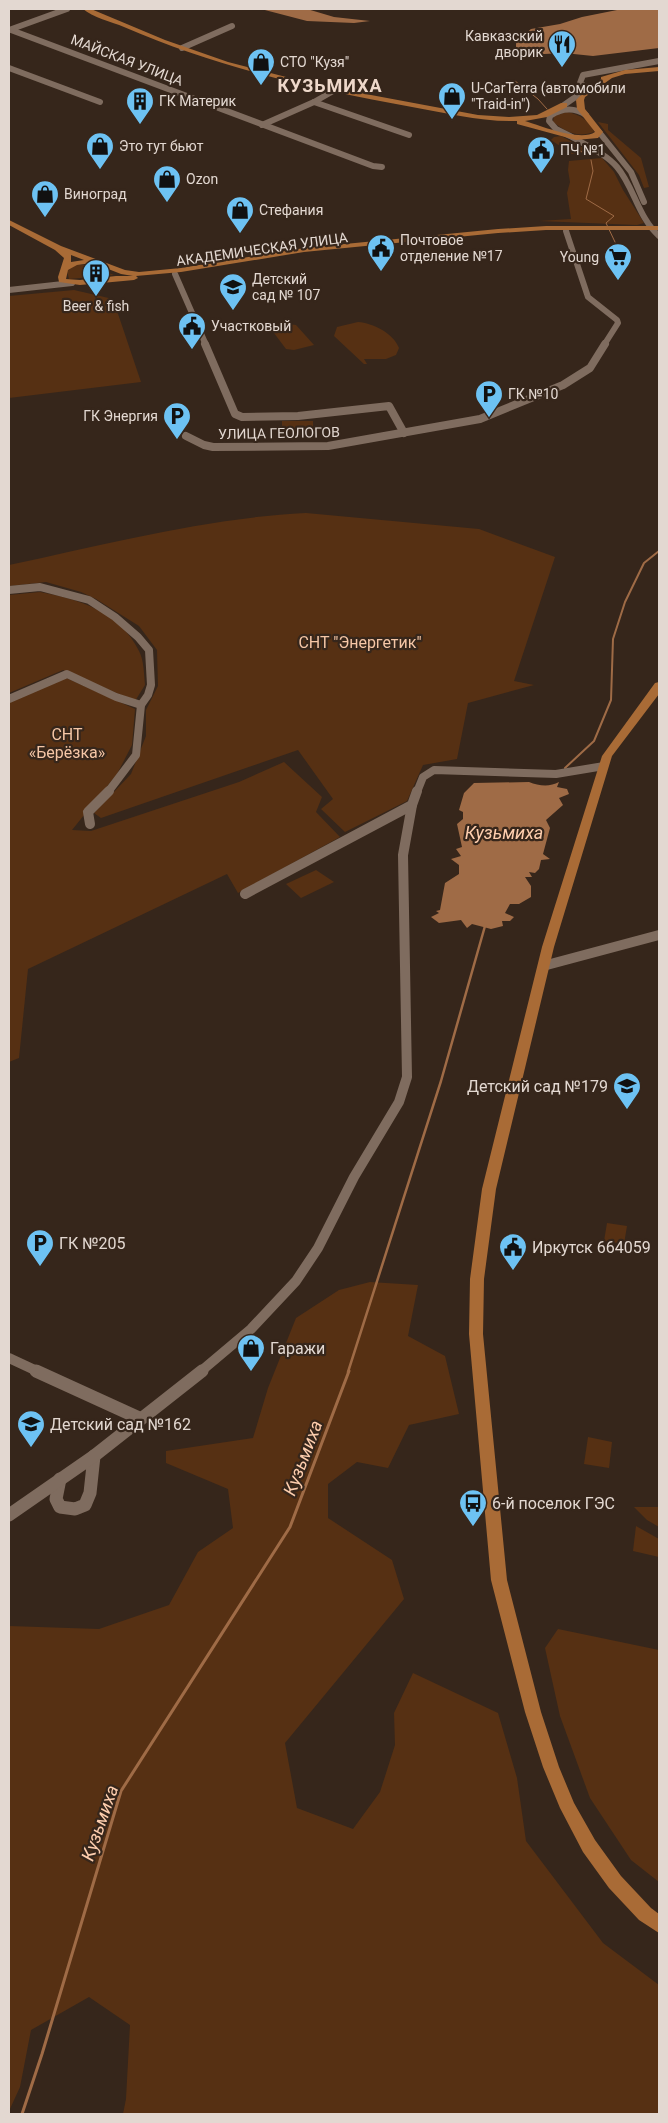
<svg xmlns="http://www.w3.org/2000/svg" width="668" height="2123" font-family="Roboto,sans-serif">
  <rect width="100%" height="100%" fill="#36261b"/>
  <g fill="#563013">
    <path d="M567,112C579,114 590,121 594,132C578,138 566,132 553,122L554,116Z"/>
    <path d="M598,122L608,124V130L641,158L649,187L644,188L639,175Z"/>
    <path d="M561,136L589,151L572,154L551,140L554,137Z"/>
    <path d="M602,158L614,172L623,190L644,223L637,225L539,221L571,219L567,193L570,182L568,170L569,161Z"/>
    <path d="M76,265H90L114,275L69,279L67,271Z"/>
    <path d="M74,290L113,299L141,382L9,398V296Z"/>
    <path d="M358,322C373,323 393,333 399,348L396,355L386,359H364L367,364H364L334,336L337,327Z"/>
    <path d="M288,324L296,325L314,345L294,350L286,349L271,329Z"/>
    <path d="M282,421H313V428L282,429Z"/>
    <path d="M306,513L479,529L555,557L514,681L534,685L468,703L457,759L423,765L407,801L345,832L321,809L333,799L298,750L101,818L94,813L131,774L146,736V710L158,686L157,650L139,626L96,599L81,592L46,582L9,586V565C107,544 206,518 306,513Z"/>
    <path d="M40,592C79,599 120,612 139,651C144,660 144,675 145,685L135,701L63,670L9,693V595Z"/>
    <path d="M64,677L135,709L132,745L117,774L72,830L91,831L239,782L284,762L322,797L316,812L340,837L238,893L227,874L28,969L19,1058L9,1062V702Z"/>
    <path d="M316,870L334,882L301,898L286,884Z"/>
    <path d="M607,1223L627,1226L624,1244L604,1241Z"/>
    <path d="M370,1282L418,1285L408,1336L445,1356L459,1414L409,1425L388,1468L357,1462L328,1484V1518L392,1560L404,1599L285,1743L297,1808L353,1829L380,1792L395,1745L394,1713L413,1673L498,1713L517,1778L526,1841L603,1943L659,1985V2114H123L126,2099L130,2025L89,1997L31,2030L20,2087L9,2111V1626L99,1629L169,1605L198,1552L233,1528L228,1489L166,1463V1451L253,1438L268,1388L296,1318L339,1290Z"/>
    <path d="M588,1437L612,1442L609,1468L584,1464Z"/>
    <path d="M634,1507H659V1527L647,1520Z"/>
    <path d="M636,1526L659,1539V1557L633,1551Z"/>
    <path d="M558,1629L659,1650V1882L631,1860L590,1798L560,1716L545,1648Z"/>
  </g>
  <g fill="#9f6b46">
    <path d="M261,9H307L334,17L370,21L354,23L307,21Z"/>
    <path d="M622,9H659V48L593,56L564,53L525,55L516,51V41L531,29L560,24L582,17Z"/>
    <path d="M529,782C539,786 550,787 559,782L557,787L567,789L569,794L559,798L563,805L546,820L550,828L543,854L550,859L541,860L539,869L535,873L529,872L532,877H525L531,886V897L519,904H510L505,913L514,917L510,921H502L503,926L491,929L472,924L467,928L461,920L439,923L431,917L439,913L436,911L440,910L445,883L459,874V865L451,859L461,856L456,849L462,847L457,824L463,819V812L459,810L464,793L474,783Z"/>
  </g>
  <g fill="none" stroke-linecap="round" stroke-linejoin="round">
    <g stroke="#9f6b46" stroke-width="1">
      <path d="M515,81L538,99L547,109"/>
      <path d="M572,146L582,152"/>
      <path d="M591,160L593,171L586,199L614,216L606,223L615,242"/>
    </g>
    <path stroke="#9f6b46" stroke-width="2" d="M565,768L594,741L611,700L613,639L625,602L644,563L659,551"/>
    <path stroke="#9f6b46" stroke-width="2.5" d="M348,1372L441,1081L485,926"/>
    <path stroke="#9f6b46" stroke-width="3" d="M22,2114L42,2054L121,1791L290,1527L349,1371"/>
    <g stroke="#7f6c5f" stroke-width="6">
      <path d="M9,30L67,9"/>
      <path d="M11,30L373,166L382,167"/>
      <path d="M182,48L232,26"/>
      <path d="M9,68L100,102"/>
      <path d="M590,90L580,83L583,75L659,61"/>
      <path d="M314,102L409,135"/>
      <path d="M559,111L564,105L584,91"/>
      <path d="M262,125L314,102L335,90"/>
      <path d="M599,132L631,172L644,202"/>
      <path d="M570,136L556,129L549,121L550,116C562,108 574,107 586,115"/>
      <path d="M572,137C587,146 606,154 617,167C634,187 638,217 659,236"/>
      <path d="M566,231L588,297L617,320L618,323L604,345"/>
      <path d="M175,274L206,345"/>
      <path d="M9,290L72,283"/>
    </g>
    <g stroke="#7f6c5f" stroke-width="8">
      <path d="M205,344L235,414L242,417L298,416L389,406L404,433"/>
      <path d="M186,436L204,445L213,447L328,446L480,419L563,385L590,368L605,344"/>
      <path d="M9,590L40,587L89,600L115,617L138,637L149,650L151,685L148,695L141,705L116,697L67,674L9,699"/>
      <path d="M108,792L136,755L141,705"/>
      <path d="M417,792L423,777L434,770L556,774L604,766"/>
    </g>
    <g stroke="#7f6c5f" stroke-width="10">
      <path d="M90,824L88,812L109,791"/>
      <path d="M245,894L412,805"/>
      <path d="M543,966L659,935"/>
      <path d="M9,1358L39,1372"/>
      <path d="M200,1372L251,1329L296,1281L318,1248L354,1177L399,1102L407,1077L403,855L412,805L417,791"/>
    </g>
    <g stroke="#7f6c5f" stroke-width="13">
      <path d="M36,1371L139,1418"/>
      <path d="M60,1479L56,1499L60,1507L75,1509L85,1505L90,1493L94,1456"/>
      <path d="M9,1515L94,1456L202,1371"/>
    </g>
    <g fill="#a96b36" fill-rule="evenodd">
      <path d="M83,9H91L165,40L228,62L290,78L355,92L478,115L509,117L537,115L561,103H567V107L547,117L525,121C541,126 581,142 595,132L577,109L576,100L581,95L601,79V77L625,70L659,67V71L625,74L612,78L585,97L584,100L585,109L603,132L598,138L576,140L517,124V121C481,122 446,113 412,107C313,89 216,67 124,27C112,22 92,17 83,9Z"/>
      <path d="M9,220L61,246L125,270L139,272L181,268L304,248L498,229L546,226H659V230H546L498,233L304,252L181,272L136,276L138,278L134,280L80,285L59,282L58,277L64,258L55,250L9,225ZM71,255L84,260L71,262ZM93,263L121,274L133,276H116L80,280L66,279L68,270L77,265Z"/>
      <path d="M659,682V694L612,756L554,947L496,1189L484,1279L483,1334L507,1580L541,1712L559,1767L574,1803L595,1840L621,1876L651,1908L659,1914V1933L639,1920L609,1888L583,1852L560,1808L543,1767L525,1712L491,1580L469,1334L470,1279L482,1189L542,947L602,756L655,683Z"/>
    </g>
  </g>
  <defs>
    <g id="restaurant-pin" transform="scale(1.4375)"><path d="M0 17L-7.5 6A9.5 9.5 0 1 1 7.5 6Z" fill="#6dc2f3" stroke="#36261b"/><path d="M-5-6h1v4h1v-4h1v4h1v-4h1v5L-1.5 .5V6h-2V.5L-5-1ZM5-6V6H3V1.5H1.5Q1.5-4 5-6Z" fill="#111"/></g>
    <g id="shop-pin" transform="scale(1.4375)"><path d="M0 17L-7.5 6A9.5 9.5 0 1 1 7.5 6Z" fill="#6dc2f3" stroke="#36261b"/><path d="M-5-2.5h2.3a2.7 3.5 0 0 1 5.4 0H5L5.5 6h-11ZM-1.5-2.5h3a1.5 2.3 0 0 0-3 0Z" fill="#111"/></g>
    <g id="building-pin" transform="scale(1.4375)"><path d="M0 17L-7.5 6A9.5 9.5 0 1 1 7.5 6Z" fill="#6dc2f3" stroke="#36261b"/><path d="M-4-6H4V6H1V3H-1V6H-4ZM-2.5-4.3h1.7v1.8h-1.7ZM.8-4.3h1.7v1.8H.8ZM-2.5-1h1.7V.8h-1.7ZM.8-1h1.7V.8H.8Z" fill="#111"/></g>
    <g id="civic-pin" transform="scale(1.4375)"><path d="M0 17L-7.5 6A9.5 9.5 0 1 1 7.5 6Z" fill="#6dc2f3" stroke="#36261b"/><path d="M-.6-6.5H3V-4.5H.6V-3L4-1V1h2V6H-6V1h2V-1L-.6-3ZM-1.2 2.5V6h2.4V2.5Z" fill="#111"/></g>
    <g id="supermarket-pin" transform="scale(1.4375)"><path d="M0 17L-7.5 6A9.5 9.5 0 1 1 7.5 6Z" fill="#6dc2f3" stroke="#36261b"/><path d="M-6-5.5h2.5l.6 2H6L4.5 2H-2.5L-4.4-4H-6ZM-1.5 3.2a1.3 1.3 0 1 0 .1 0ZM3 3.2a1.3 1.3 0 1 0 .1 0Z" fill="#111"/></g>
    <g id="school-pin" transform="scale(1.4375)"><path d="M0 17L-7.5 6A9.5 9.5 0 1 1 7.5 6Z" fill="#6dc2f3" stroke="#36261b"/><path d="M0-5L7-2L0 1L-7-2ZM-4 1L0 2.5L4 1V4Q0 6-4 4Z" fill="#111"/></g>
    <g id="parking-pin" transform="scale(1.4375)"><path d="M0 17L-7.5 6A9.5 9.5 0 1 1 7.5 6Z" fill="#6dc2f3" stroke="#36261b"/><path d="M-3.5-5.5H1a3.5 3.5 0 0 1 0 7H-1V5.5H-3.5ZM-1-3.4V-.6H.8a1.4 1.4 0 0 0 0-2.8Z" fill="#111"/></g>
    <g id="bus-pin" transform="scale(1.4375)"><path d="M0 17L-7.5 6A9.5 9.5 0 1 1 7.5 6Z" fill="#6dc2f3" stroke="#36261b"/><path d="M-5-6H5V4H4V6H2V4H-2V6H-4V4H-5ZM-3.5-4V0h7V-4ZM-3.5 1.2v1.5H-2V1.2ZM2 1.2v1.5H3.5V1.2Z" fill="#111"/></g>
  </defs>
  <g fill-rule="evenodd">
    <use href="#restaurant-pin" x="562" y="44"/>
    <use href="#shop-pin" x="261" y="62"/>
    <use href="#shop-pin" x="452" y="96"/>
    <use href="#building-pin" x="140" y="101"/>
    <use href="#shop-pin" x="100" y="146"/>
    <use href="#civic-pin" x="541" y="150"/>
    <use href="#shop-pin" x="167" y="179"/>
    <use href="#shop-pin" x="45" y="194"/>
    <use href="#shop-pin" x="240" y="210"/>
    <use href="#civic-pin" x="381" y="248"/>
    <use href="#supermarket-pin" x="618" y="257"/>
    <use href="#building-pin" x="96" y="273"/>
    <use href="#school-pin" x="233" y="287"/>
    <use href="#civic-pin" x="192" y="326"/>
    <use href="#parking-pin" x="489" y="394"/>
    <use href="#parking-pin" x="177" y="416"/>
    <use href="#school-pin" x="627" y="1086"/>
    <use href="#parking-pin" x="40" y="1243"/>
    <use href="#civic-pin" x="513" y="1247"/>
    <use href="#shop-pin" x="251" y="1348"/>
    <use href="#school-pin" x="31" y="1424"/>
    <use href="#bus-pin" x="473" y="1503"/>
  </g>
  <g text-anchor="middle" stroke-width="4.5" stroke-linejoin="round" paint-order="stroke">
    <g font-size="14" fill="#e3d8d1" stroke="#36261b" text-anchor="start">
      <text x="543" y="41" text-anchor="end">Кавказский<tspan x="543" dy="16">дворик</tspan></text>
      <text x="280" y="67">СТО "Кузя"</text>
      <text x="471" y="93">U-CarTerra (автомобили<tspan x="471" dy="16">"Traid-in")</tspan></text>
      <text x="159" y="106">ГК Материк</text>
      <text x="119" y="151">Это тут бьют</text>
      <text x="560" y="155">ПЧ №1</text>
      <text x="186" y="184">Ozon</text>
      <text x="64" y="199">Виноград</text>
      <text x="259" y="215">Стефания</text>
      <text x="400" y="245">Почтовое<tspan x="400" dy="16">отделение №17</tspan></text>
      <text x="599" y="262" text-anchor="end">Young</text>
      <text x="252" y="284">Детский<tspan x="252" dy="16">сад № 107</tspan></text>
      <text x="96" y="311" text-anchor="middle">Beer &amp; fish</text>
      <text x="211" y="331">Участковый</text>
      <text x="508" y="399">ГК №10</text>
      <text x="158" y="421" text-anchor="end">ГК Энергия</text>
    </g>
    <g font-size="14" fill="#e3d8d1" stroke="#36261b">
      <text transform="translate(127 60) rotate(21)" y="5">МАЙСКАЯ УЛИЦА</text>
      <text transform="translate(262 249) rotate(-8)" y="5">АКАДЕМИЧЕСКАЯ УЛИЦА</text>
      <text transform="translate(279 433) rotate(-1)" y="5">УЛИЦА ГЕОЛОГОВ</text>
    </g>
    <g font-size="16" fill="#f5c6a6" stroke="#36261b">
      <text x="360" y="648">СНТ "Энергетик"</text>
      <text x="67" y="740">СНТ<tspan x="67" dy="18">«Берёзка»</tspan></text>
    </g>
    <g font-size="16" fill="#e3d8d1" stroke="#36261b" text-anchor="start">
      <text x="608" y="1092" text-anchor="end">Детский сад №179</text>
      <text x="59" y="1249">ГК №205</text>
      <text x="532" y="1253">Иркутск 664059</text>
      <text x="270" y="1354">Гаражи</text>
      <text x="50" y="1430">Детский сад №162</text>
      <text x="492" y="1509">6-й поселок ГЭС</text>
    </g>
    <g font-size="18" font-weight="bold" letter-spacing="1" fill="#eed8ca" stroke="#36261b">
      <text x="330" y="92">КУЗЬМИХА</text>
    </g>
    <g font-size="18" font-style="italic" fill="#feceae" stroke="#36261b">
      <text x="504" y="839">Кузьмиха</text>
      <text transform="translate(303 1458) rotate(-69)" y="6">Кузьмиха</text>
      <text transform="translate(100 1823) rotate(-71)" y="6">Кузьмиха</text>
    </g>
  </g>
  <rect width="668" height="2123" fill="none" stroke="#e3d8d1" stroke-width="20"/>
</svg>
